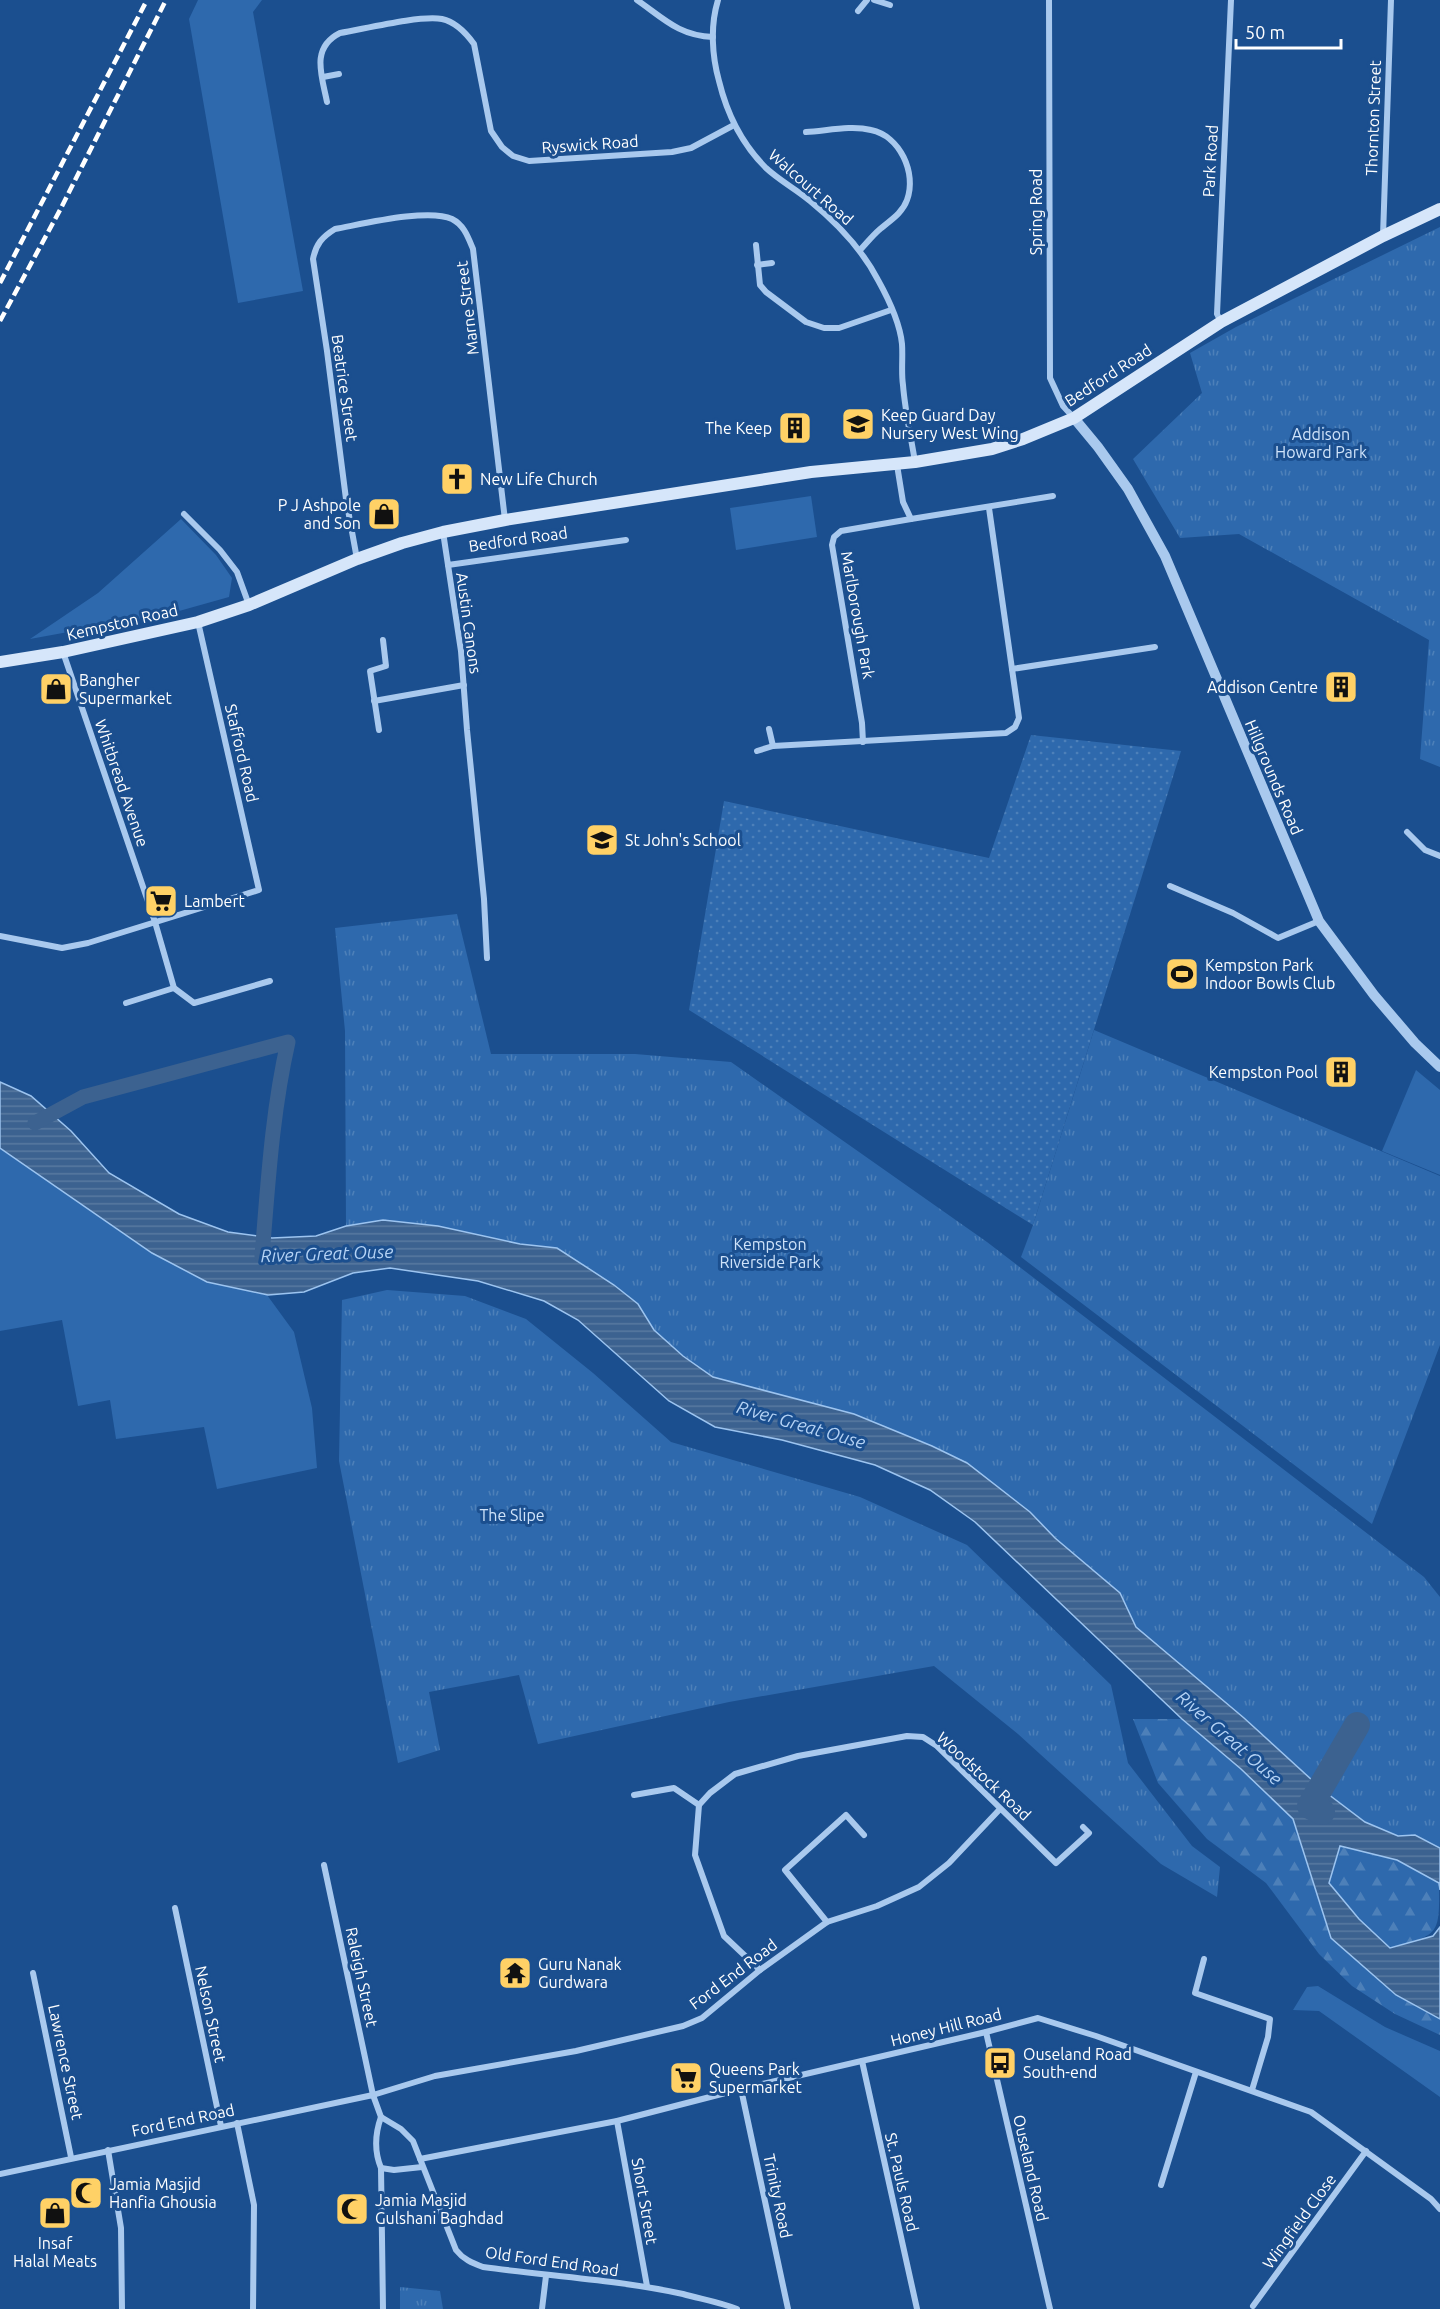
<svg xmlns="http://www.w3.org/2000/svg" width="1440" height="2309" font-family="Ubuntu,sans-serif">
  <defs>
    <pattern id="forest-firs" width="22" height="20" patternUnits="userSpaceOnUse" patternTransform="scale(1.5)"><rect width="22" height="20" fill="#2e69ad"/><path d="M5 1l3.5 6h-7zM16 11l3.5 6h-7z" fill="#4d80b9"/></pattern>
    <pattern id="park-tufts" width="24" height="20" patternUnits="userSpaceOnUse" patternTransform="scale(1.5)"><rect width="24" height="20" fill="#2e69ad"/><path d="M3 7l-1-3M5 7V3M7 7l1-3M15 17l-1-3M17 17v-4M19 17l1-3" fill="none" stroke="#4d80b9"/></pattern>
    <pattern id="garden-dots" width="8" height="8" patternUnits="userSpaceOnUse" patternTransform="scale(1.5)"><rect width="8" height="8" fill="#2e69ad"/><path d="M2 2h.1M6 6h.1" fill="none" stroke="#4d80b9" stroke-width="1.8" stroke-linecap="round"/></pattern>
    <pattern id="water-rules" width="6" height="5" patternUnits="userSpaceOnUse" patternTransform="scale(1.5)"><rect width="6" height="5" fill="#3c6290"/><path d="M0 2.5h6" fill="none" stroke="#597aa1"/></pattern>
  </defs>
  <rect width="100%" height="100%" fill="#1b4f8f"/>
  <g fill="#2e69ad">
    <path d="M198,0H262L253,12L303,291L238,303L189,19Z"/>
    <path d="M811,496L817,537L736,550L730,508Z"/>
    <path d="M181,519L216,555L232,578L229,597L172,613L30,639L98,593Z"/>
    <path d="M1416,1070L1440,1090V1175L1382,1151Z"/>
    <path d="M0,1148L152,1253L207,1282L267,1295L294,1332L312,1408L317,1468L217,1489L204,1427L116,1439L110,1400L78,1406L62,1320L0,1331Z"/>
    <path d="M1318,1986L1385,2027L1440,2051V2097L1319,2011L1293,2010L1307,1987Z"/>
  </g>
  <g fill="url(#forest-firs)">
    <path d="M1133,1719H1182L1241,1769L1293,1819L1331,1938L1396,1995L1440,2019V2035L1395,2014L1352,1986L1319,1954L1266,1883L1207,1839L1158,1783Z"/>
    <path d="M1339,1846L1397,1860L1439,1883C1440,1938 1438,1934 1390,1948L1359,1919L1329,1883Z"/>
  </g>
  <g fill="url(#park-tufts)">
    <path d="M1440,227V767L1420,759L1429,640L1239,534L1180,538L1133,459L1202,393L1190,353L1236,327Z"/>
    <path d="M457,914L491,1054H635L731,1062L987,1242L1424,1577L1440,1597V1848L1415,1835L1398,1836L1365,1822L1324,1791L1244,1718L1136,1627L1120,1593L1055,1538L1030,1512L967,1463L932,1446L854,1414L713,1377L683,1356L654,1330L638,1304L614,1285L557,1248L520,1244L438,1226L383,1220L346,1226L345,1031L335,928Z"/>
    <path d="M1094,1030L1440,1176V1345L1372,1524L1021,1257L1033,1225Z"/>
    <path d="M387,1290L465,1296L526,1319L593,1373L671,1442L860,1497L967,1545L1111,1685L1128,1763L1192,1846L1220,1867L1217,1897L1161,1864L1018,1734L934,1666L729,1702L538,1744L519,1675L429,1692L440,1750L398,1763L339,1461L342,1300Z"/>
    <path d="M400,2287L440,2291L443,2309H400Z"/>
  </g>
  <path fill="url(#garden-dots)" d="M1031,735L1181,751L1033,1225L689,1010L724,801L989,858Z"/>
  <path fill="url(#water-rules)" stroke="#9cc4f0" stroke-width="1.5" d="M0,1082L31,1096L71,1131L109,1173L179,1214L228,1232L272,1238L316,1236L346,1226L383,1220L438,1226L520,1244L557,1248L614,1285L638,1304L654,1330L683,1356L713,1377L854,1414L932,1446L967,1463L1030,1512L1055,1538L1120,1593L1136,1627L1244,1718L1324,1791L1365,1822L1398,1836L1415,1835L1440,1848V1890L1439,1883L1397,1860L1340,1846L1329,1883L1359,1919L1390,1948L1433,1936L1440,1927V2019L1396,1995L1331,1938L1293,1819L1241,1769L1182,1719L975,1522L930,1490L875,1465L782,1440L715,1427L669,1401L578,1320L544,1301L478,1281L390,1268L353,1273L304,1292L268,1295L207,1282L152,1253L0,1148Z"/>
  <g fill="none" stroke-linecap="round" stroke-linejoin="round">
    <path stroke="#3c6290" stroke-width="15" d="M35,1123L83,1097L288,1042C272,1112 268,1184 262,1256"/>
    <path stroke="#3c6290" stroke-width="26" d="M1322,1812L1310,1806L1357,1725"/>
    <g stroke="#a9c9ee" stroke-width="6">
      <path d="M637,0C663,18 679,36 713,37"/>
      <path d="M718,0C710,26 712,56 719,81C727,114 742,144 766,168C780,181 796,189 810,201C837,223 862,249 878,280C888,298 900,324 902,344C903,358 901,372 903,385C905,411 911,437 915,462"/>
      <path d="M874,0L890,5"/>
      <path d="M1049,0L1050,378L1063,406L1073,417"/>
      <path d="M858,11L867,0"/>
      <path d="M323,77L339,74"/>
      <path d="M327,102C322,76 310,48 340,33C364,29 420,15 442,19C456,22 466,33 474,44L491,131L502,147L513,156L529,161L672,152L691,148L734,125"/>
      <path d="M806,132C826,131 851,125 871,130C900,136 917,173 907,200C902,214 889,221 879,230C872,236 866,244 860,250"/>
      <path d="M1383,236L1391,0"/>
      <path d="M756,245L760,285L766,292L806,322L824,328H839L891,310"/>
      <path d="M757,265L772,263"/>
      <path d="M1221,322L1217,314L1231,0"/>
      <path d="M897,465L903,502L911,519L1053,496"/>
      <path d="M184,514L220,550L237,572L249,605"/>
      <path d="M443,532L448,565L626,540"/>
      <path d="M357,559L346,499L327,351L313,259C316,244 322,237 335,229C363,224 428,208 452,219C464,225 468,237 473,249L505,520"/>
      <path d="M448,565L461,651L467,730L484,899L487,958"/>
      <path d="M63,652L155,922L174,988L194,1003L270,981"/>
      <path d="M1012,669L1155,647"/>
      <path d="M374,701L464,685"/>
      <path d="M769,729L773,746"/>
      <path d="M379,730L370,671L386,666L383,640"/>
      <path d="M863,742L862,723L832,545L834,537L841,531L911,519"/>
      <path d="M757,751L773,746L1006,733L1015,727L1019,718L989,508"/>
      <path d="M1407,832L1425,850L1440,856"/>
      <path d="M1170,886L1233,913L1278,938L1319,921"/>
      <path d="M0,936L62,948L88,943L259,890L198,622"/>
      <path d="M126,1003L174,988"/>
      <path d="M634,1795L674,1788L699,1805"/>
      <path d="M324,1865L373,2095L435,2076L576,2051L683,2026L702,2018L760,1970L827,1922L877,1906L919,1887L949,1863L1000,1809"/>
      <path d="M175,1908L221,2126"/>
      <path d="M827,1922L785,1870L846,1815L864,1835"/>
      <path d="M1204,1959L1195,1993L1270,2019L1268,2037L1252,2090"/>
      <path d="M760,1970L724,1936L695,1855L699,1805L710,1793L735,1774L798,1756L907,1736L923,1737L937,1746L1056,1863L1089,1833L1083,1827"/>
      <path d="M33,1973L71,2157"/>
      <path d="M986,2032L1050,2309"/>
      <path d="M862,2061L917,2309"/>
      <path d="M741,2089L788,2309"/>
      <path d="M381,2117L401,2129L413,2141L456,2250C463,2259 472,2263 483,2267C549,2276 618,2280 683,2294C701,2299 720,2302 737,2309"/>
      <path d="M381,2117C375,2134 374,2151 381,2168L383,2309"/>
      <path d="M617,2121L647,2286"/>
      <path d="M237,2123L254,2205L253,2309"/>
      <path d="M108,2150L121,2228L122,2309"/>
      <path d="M420,2159L617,2121L741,2089L986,2032L1038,2018L1096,2036L1311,2112L1431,2199L1440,2209"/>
      <path d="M381,2168L394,2170L422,2167"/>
      <path d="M0,2174L373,2095L381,2117"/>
      <path d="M1161,2185L1196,2072"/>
      <path d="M1253,2306L1366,2151"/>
      <path d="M542,2309L546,2276"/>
    </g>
    <path stroke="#a9c9ee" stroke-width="10" d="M1074,418L1098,447L1128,489L1165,556L1319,921L1374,995L1415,1043L1440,1067"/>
    <path stroke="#d6e6fa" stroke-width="12" d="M0,662L63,652L198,622L249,605L357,559L402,543L443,532L505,520L811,472L915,462L992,449L1023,439L1074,418L1221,322L1383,236L1440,209"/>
    <g stroke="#fff" stroke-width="4.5" stroke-dasharray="10 4.5" stroke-linecap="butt">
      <path d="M0,283L147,0"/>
      <path d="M0,321L60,210L166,0"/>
    </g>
  </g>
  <defs>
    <g id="school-square" transform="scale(1.725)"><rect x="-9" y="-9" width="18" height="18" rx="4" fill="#ffd166" stroke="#1b4f8f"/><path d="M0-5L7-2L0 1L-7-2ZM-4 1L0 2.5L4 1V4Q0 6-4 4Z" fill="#111"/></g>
    <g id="building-square" transform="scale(1.725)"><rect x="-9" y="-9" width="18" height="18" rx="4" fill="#ffd166" stroke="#1b4f8f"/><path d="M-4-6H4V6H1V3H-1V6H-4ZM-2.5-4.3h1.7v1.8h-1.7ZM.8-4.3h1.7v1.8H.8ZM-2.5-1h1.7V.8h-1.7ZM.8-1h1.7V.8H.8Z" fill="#111"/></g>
    <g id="church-square" transform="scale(1.725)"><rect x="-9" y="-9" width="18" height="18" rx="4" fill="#ffd166" stroke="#1b4f8f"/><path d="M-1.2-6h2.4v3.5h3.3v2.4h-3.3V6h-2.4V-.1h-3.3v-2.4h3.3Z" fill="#111"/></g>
    <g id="shop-square" transform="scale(1.725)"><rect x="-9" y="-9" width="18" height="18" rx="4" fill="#ffd166" stroke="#1b4f8f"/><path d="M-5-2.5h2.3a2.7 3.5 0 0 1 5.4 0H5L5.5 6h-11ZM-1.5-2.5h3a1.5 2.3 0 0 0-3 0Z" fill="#111"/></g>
    <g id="supermarket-square" transform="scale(1.725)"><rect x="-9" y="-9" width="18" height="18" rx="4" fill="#ffd166" stroke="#1b4f8f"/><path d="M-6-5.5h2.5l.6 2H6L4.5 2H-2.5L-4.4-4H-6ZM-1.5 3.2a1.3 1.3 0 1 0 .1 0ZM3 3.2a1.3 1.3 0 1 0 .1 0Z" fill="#111"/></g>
    <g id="stadium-square" transform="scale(1.725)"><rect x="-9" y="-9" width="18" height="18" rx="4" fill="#ffd166" stroke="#1b4f8f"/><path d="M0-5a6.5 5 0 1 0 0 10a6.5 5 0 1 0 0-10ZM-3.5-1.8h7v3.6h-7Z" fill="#111"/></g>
    <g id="temple-square" transform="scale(1.725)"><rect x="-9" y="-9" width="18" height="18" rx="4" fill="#ffd166" stroke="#1b4f8f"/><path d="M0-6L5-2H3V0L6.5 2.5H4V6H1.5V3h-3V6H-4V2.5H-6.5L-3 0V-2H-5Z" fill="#111"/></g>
    <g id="bus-square" transform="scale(1.725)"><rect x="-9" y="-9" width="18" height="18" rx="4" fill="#ffd166" stroke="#1b4f8f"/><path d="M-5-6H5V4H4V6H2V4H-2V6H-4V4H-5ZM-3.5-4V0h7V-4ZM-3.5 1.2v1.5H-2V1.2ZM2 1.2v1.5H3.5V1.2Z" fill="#111"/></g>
    <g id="mosque-square" transform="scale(1.725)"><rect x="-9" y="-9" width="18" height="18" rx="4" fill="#ffd166" stroke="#1b4f8f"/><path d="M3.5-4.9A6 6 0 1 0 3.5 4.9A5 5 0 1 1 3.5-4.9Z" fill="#111"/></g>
  </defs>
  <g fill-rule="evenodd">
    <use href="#school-square" x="858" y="424"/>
    <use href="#building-square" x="795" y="428"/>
    <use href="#church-square" x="457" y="479"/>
    <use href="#shop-square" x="384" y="514"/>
    <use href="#building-square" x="1341" y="687"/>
    <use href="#shop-square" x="56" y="689"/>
    <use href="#school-square" x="602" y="840"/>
    <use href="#supermarket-square" x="161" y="901"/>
    <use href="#stadium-square" x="1182" y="974"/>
    <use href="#building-square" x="1341" y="1072"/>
    <use href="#temple-square" x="515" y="1973"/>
    <use href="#bus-square" x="1000" y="2063"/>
    <use href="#supermarket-square" x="686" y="2078"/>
    <use href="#mosque-square" x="86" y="2193"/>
    <use href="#mosque-square" x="352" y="2209"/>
    <use href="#shop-square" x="55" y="2213"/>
  </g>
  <g text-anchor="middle" stroke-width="6" stroke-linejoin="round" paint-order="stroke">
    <g font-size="16" fill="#fff" stroke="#1b4f8f">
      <text transform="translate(1373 118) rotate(-88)" y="6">Thornton Street</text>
      <text transform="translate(590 144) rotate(-4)" y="6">Ryswick Road</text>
      <text transform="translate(1210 161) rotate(-87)" y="6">Park Road</text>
      <text transform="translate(811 187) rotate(41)" y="6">Walcourt Road</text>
      <text transform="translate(1036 212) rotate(-90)" y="6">Spring Road</text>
      <text transform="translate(467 308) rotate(-97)" y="6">Marne Street</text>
      <text transform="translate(1108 375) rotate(-33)" y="6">Bedford Road</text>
      <text transform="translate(345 388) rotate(82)" y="6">Beatrice Street</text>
      <text transform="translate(518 539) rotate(-8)" y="6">Bedford Road</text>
      <text transform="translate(858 615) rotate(80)" y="6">Marlborough Park</text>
      <text transform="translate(122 622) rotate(-13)" y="6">Kempston Road</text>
      <text transform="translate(469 623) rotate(82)" y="6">Austin Canons</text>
      <text transform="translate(242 753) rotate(77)" y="6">Stafford Road</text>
      <text transform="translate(1274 777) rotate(67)" y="6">Hillgrounds Road</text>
      <text transform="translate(122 783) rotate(71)" y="6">Whitbread Avenue</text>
      <text transform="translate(984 1776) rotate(43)" y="6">Woodstock Road</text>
      <text transform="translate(733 1974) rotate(-37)" y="6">Ford End Road</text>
      <text transform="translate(362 1977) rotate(78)" y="6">Raleigh Street</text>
      <text transform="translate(211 2014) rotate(78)" y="6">Nelson Street</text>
      <text transform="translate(946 2027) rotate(-14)" y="6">Honey Hill Road</text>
      <text transform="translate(66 2062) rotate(78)" y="6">Lawrence Street</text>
      <text transform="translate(183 2120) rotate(-12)" y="6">Ford End Road</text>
      <text transform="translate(1031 2168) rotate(77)" y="6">Ouseland Road</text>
      <text transform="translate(902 2182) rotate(77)" y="6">St. Pauls Road</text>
      <text transform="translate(778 2196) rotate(78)" y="6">Trinity Road</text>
      <text transform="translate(645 2201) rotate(80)" y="6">Short Street</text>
      <text transform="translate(1299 2221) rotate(-54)" y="6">Wingfield Close</text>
      <text transform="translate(552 2261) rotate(8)" y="6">Old Ford End Road</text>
    </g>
    <g font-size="16" fill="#fff" stroke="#1b4f8f" text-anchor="start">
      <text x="881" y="421">Keep Guard Day<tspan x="881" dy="18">Nursery West Wing</tspan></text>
      <text x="772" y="434" text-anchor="end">The Keep</text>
      <text x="480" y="485">New Life Church</text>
      <text x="361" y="511" text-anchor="end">P J Ashpole<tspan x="361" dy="18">and Son</tspan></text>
      <text x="79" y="686">Bangher<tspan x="79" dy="18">Supermarket</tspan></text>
      <text x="1318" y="693" text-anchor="end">Addison Centre</text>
      <text x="625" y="846">St John's School</text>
      <text x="184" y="907">Lambert</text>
      <text x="1205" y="971">Kempston Park<tspan x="1205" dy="18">Indoor Bowls Club</tspan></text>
      <text x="1318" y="1078" text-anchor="end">Kempston Pool</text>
      <text x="538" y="1970">Guru Nanak<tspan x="538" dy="18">Gurdwara</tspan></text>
      <text x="1023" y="2060">Ouseland Road<tspan x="1023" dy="18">South-end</tspan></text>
      <text x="709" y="2075">Queens Park<tspan x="709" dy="18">Supermarket</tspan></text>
      <text x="109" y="2190">Jamia Masjid<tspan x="109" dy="18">Hanfia Ghousia</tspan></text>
      <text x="375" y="2206">Jamia Masjid<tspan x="375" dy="18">Gulshani Baghdad</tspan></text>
      <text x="55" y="2249" text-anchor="middle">Insaf<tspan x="55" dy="18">Halal Meats</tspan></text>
    </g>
    <g font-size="16" fill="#cfe3fa" stroke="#1b4f8f">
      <text x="1321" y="440">Addison<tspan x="1321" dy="18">Howard Park</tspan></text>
      <text x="770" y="1250">Kempston<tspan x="770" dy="18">Riverside Park</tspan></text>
      <text x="512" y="1521">The Slipe</text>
    </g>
    <g font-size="18" font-style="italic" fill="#b5d3f5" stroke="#1b4f8f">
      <text transform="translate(327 1254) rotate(-2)" y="6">River Great Ouse</text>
      <text transform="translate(801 1425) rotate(16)" y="6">River Great Ouse</text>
      <text transform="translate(1229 1738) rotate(41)" y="6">River Great Ouse</text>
    </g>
  </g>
  <path d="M1236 39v9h105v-9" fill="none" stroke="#ffffff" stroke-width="3"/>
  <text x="1245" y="39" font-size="18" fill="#ffffff" stroke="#1b4f8f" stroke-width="4.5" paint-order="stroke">50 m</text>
</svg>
